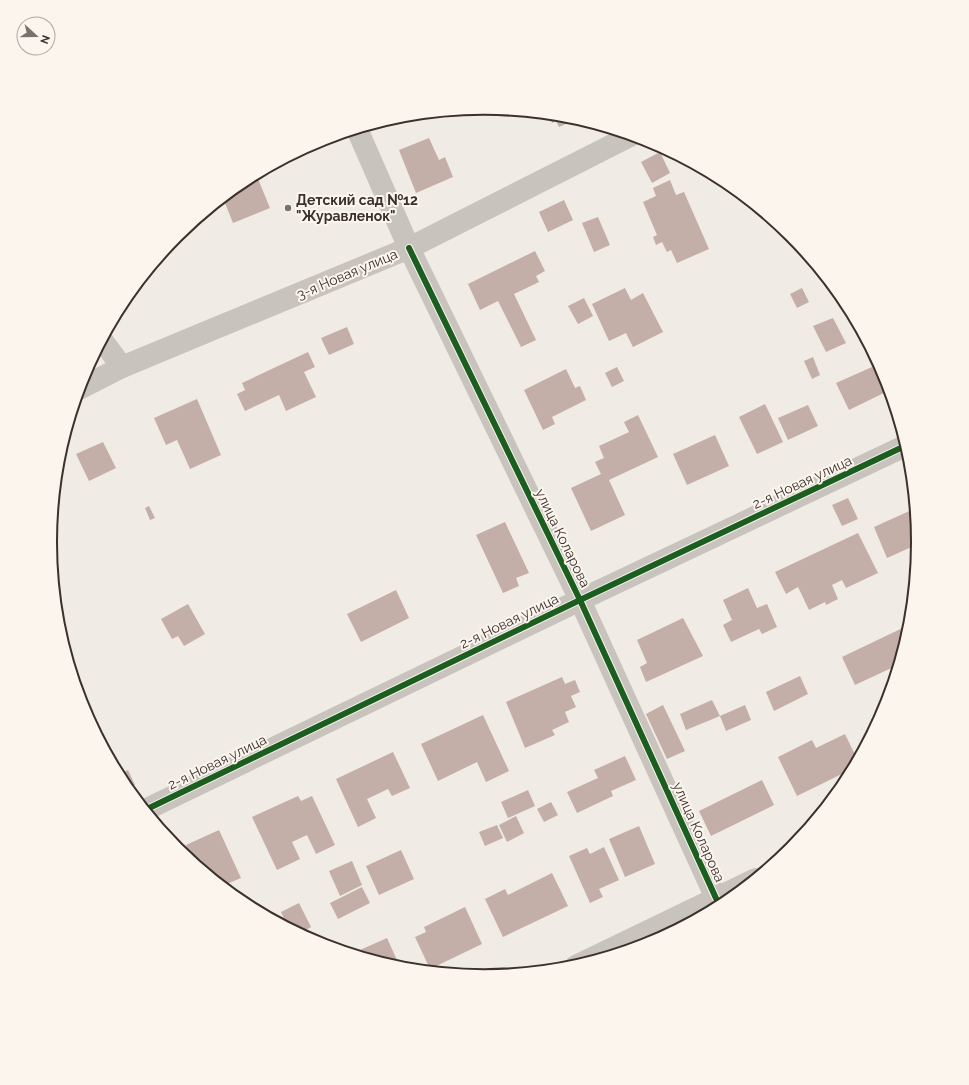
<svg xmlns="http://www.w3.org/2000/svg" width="969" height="1085" font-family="Raleway,sans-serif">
  <rect width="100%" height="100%" fill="#f0ebe5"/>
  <g fill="#c3afa7">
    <path d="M548,114L568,116L566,118L568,123L559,127L556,121L552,123Z"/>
    <path d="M429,138L439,160L445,157L453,177L416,193L399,150Z"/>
    <path d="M660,152L670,173L652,183L641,162Z"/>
    <path d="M256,174L270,208L233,223L223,198L243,181Z"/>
    <path d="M670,180L676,195L684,192L709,249L677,263L671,250L667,252L662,242L656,245L653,237L657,235L643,202L656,196L653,188Z"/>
    <path d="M564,200L573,220L548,232L539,212Z"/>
    <path d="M598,217L610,245L594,252L582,223Z"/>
    <path d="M535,251L545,271L536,276L539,282L514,294L536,340L521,347L498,301L480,310L468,284Z"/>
    <path d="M822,272L829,281L824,283L819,274Z"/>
    <path d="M625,288L631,300L643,293L663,332L633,347L626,333L609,341L592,304Z"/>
    <path d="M802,288L809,302L797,308L790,294Z"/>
    <path d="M584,298L593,316L578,324L568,306Z"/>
    <path d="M833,318L846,343L826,352L813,326Z"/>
    <path d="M347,327L354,344L329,355L321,338Z"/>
    <path d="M308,352L315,367L304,372L316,397L286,411L279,395L245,411L237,394L245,390L242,383Z"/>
    <path d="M873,352L886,376L890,390L849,410L836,383L872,367L867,355Z"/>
    <path d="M813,357L820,375L812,379L804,361Z"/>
    <path d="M617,367L624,381L612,387L605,373Z"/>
    <path d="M566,369L575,388L580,386L586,400L552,417L555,424L543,430L524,390Z"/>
    <path d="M197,399L221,455L190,469L177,440L166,445L154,418Z"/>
    <path d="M765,404L783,442L757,454L739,417Z"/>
    <path d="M808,405L818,426L788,440L778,418Z"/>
    <path d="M638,415L658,457L609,480L625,515L591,531L571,488L601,474L595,462L604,458L599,446L629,432L624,422Z"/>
    <path d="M715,435L729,466L687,485L673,454Z"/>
    <path d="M103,442L116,468L89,481L76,454Z"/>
    <path d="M848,498L858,519L842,526L832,505Z"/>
    <path d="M149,506L155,518L150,520L145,508Z"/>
    <path d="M916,508L919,543L918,550L916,545L887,558L874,527Z"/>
    <path d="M505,522L529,573L516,578L519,586L503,593L476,535Z"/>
    <path d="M858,533L878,573L846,588L842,580L832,585L838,599L826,605L825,602L809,610L798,587L786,594L775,572Z"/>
    <path d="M748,588L757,608L767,604L777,627L762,634L759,629L731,642L723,625L732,620L723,600Z"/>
    <path d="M396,590L409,618L361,642L347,614Z"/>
    <path d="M188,604L205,634L184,646L178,636L172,639L161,619Z"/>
    <path d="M683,618L703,656L646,682L640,667L647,663L637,640Z"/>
    <path d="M911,624L900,664L855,685L842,657Z"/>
    <path d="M800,676L808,694L774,711L766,692Z"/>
    <path d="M562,677L565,684L575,680L580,692L571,696L576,707L565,712L569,722L552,730L555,735L525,748L506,702Z"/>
    <path d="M712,700L720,716L686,730L680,714Z"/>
    <path d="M663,705L685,751L667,759L646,714Z"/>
    <path d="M745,705L751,720L726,731L720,716Z"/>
    <path d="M483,715L509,771L486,782L477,762L438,781L421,744Z"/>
    <path d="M845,734L858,761L854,768L797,796L778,757L812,740L816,748Z"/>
    <path d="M393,752L410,788L392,796L388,789L367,799L376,818L358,827L336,779Z"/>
    <path d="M625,756L636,780L611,791L613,796L577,813L567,792L598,778L594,770Z"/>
    <path d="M128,770L135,785L127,789L123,784L118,775Z"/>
    <path d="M762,780L774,805L711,836L699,811Z"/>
    <path d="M528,790L535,806L508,818L501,802Z"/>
    <path d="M298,796L301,801L312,796L335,845L316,854L307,835L292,842L300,859L277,870L252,817Z"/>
    <path d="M551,802L558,815L544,822L537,809Z"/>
    <path d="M516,816L524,833L507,842L499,825Z"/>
    <path d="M497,825L503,838L485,846L479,832Z"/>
    <path d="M639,826L655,864L625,877L609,839Z"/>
    <path d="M219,830L241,878L222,886L192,862H193L186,845Z"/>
    <path d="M604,847L619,880L599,889L603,897L590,903L569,856L587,848L590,854Z"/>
    <path d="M401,850L414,879L379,895L366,866Z"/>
    <path d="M352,861L362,885L340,896L329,871Z"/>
    <path d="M552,873L568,906L503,937L485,899L505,889L508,895Z"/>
    <path d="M362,887L370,903L338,919L330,903Z"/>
    <path d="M299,903L311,927L299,934L282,925L286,923L281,912Z"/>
    <path d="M465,907L482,944L430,969L415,937L426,932L424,927Z"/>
    <path d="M387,938L401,969L351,954Z"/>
  </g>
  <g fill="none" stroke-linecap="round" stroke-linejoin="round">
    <g stroke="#c9c3be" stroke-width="22">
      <path d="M357,129L409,248L580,600L720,907"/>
      <path d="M102,340L122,367"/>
      <path d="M79,389L122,367L409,248L632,135"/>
      <path d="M145,810L580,600L907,445"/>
      <path d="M576,966L756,879"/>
    </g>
    <g stroke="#fbf5ee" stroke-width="8">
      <g id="cycleway">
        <path d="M409,248L580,600L720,907"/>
        <path d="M145,810L580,600L907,445"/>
      </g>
    </g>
    <use href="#cycleway" stroke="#1b5e20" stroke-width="6"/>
  </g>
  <circle fill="#7a716c" stroke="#fbf5ee" stroke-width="1.5" cx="288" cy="208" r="4"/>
  <g text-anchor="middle" stroke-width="4" stroke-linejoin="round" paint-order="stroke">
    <g font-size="14" font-weight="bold" fill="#3b302b" stroke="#fbf5ee" text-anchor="start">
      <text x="296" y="205">Детский сад №12<tspan x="296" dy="16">"Журавленок"</tspan></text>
    </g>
    <g font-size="14" fill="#3b302b" stroke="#fbf5ee">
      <text transform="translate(347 274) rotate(-23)" y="5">3-я Новая улица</text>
      <text transform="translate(802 482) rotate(-25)" y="5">2-я Новая улица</text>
      <text transform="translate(563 538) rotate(64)" y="5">улица Коларова</text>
      <text transform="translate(509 621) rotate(-26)" y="5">2-я Новая улица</text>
      <text transform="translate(217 762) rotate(-26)" y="5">2-я Новая улица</text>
      <text transform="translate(699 832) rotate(66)" y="5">улица Коларова</text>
    </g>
  </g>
  <path d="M0 0H969V1085H0ZM57 542a427 427 0 1 1 854 0a427 427 0 1 1-854 0Z" fill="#fbf5ee" fill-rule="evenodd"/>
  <path fill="none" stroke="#3b302b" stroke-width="2" d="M57 542a427 427 0 1 1 854 0a427 427 0 1 1-854 0Z"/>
  <g transform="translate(36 36) rotate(111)"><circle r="19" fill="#fbf5ee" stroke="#aea6a0"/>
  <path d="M0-3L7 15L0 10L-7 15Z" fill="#7a716c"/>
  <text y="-6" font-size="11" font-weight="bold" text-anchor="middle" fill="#3b302b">N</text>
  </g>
</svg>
